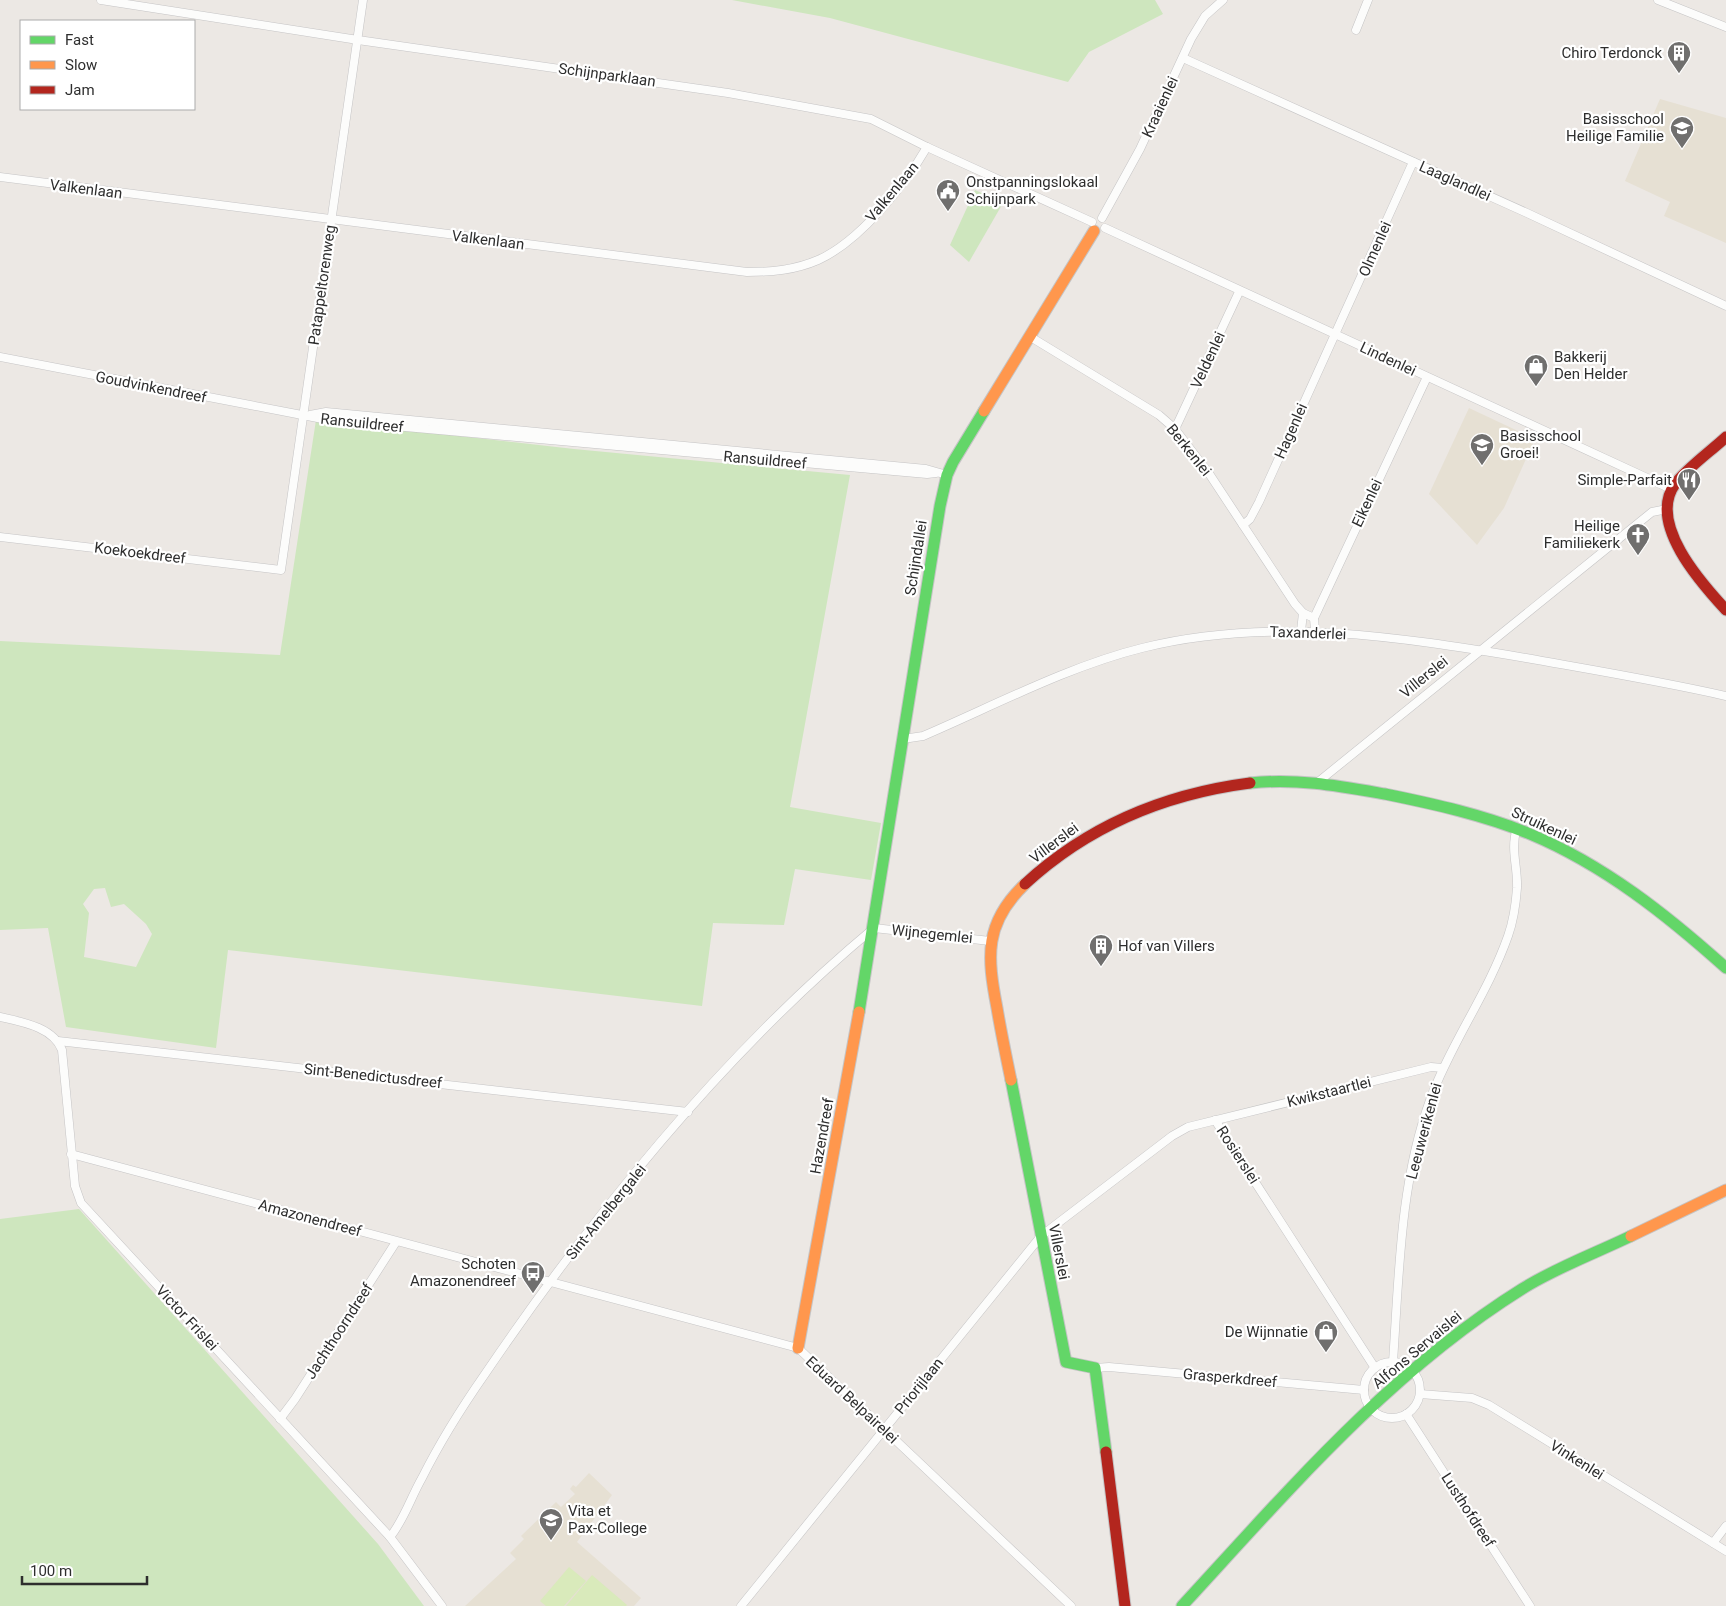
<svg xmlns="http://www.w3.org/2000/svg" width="1726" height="1606" font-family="Roboto,sans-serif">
  <rect width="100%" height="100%" fill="#ece8e4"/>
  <g fill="#e6e0d3">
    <path d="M1660,99L1726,118V243L1664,216L1670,202L1625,181Z"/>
    <path d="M1469,408L1535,439L1504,508L1477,545L1429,494Z"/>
    <path d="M589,1473L612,1495L577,1542L641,1598L634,1606H465L516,1559L510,1553L524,1539L521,1536L556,1502L561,1507L575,1494L570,1489L573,1485L576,1487Z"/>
  </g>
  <g fill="#cee6be" fill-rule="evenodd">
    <path d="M732,0H1155L1163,14L1089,52L1068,82L830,18Z"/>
    <path d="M975,190L1003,203L969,262L950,245Z"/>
    <path d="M316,420L574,449L850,475L790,807L881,823L871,880L795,869L784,925L713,923L702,1006L228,950L216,1048L66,1027L48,928L0,930V641L280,655ZM105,888L111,907L124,904L146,924L152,934L136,967L84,957L89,913L83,904L94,889Z"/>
    <path d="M79,1209L378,1544L424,1606H0V1219Z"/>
  </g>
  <g fill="#d9eabb">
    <path d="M569,1567L586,1581L564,1606H546L540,1601Z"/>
    <path d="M592,1575L627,1605L626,1606H566Z"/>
  </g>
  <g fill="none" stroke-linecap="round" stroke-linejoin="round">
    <g stroke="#c5c4c5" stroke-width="9">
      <g id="street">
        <path d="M101,0L358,40L728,93L871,119L927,147L1092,222"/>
        <path d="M1658,0L1726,27"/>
        <path d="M1356,30L1368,0"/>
        <path d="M1183,58L1527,213L1726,306"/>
        <path d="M0,177L747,272C772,272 795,270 818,260C859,242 905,185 927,147"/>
        <path d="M1102,218L1140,149L1191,39L1205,16L1223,0"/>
        <path d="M1105,228L1671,489"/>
        <path d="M1029,336L1159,415L1175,429L1210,475L1295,604L1303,613L1314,618"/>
        <path d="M0,357L328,420L927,474L936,473"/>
        <path d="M310,415L326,412L926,469L947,475"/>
        <path d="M1175,429L1239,292"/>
        <path d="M1243,525L1250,519L1259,502L1413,162"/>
        <path d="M0,537L281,570L363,0"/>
        <path d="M1301,631L1303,613"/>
        <path d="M1315,631L1314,618L1427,377"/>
        <path d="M903,739L923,736C993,706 1069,666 1142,648C1269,616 1400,637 1526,658C1593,670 1660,681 1726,696"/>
        <path d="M1318,782L1652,512L1667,509"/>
        <path d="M0,1017C22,1022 53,1027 62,1050L75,1186L81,1203L390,1537L442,1606"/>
        <path d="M58,1041L688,1112"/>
        <path d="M1215,1120L1375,1368"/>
        <path d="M71,1154L798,1348L1071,1606"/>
        <path d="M1393,1362C1399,1275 1400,1182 1430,1100C1451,1043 1488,993 1508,936C1513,922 1516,902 1517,888C1518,867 1510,849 1517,828"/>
        <circle cx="1392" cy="1390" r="28"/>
        <path d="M1095,1368L1109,1367L1364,1390"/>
        <path d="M1420,1394L1472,1398L1489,1405L1726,1551"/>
        <path d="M1406,1414L1530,1606"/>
        <path d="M280,1419L295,1399L396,1242"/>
        <path d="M390,1537C404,1520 411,1497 422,1478C440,1442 462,1407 485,1374C593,1215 726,1051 874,928L990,941"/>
        <path d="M1713,1543L1726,1526"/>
        <path d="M741,1606L1041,1236L1172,1136L1188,1127L1431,1067L1443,1068"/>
      </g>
    </g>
    <g stroke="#c5c4c5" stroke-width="13">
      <g id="fast">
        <path d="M1250,783C1297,778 1339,786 1385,794C1434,804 1484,815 1530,834C1604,865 1667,915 1726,968"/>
        <path d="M859,1012L940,506L947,475L953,462L984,411"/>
        <path d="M1011,1080L1066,1362L1095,1368L1106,1452"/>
        <path d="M1182,1606C1287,1492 1389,1372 1522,1289C1555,1268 1596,1253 1631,1236"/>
      </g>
    </g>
    <g stroke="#c5c4c5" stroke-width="13">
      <g id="slow">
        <path d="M984,411L1094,231"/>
        <path d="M1011,1080C1006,1056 1001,1032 997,1008C987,956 984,923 1025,884"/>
        <path d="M1631,1236L1726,1190"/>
        <path d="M798,1348L859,1012"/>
      </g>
    </g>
    <g stroke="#c5c4c5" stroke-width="13">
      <g id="jam">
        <path d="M1726,437C1711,451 1687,468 1675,484C1647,523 1701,583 1726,610"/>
        <path d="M1025,884C1089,825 1165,794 1250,783"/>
        <path d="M1106,1452L1125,1606"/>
      </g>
    </g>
    <use href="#street" stroke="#fcfcfb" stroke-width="8"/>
    <use href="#fast" stroke="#63d668" stroke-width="11"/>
    <use href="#slow" stroke="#ff974d" stroke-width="11"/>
    <use href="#jam" stroke="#b3261e" stroke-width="11"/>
  </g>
  <defs>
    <g id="building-pin" transform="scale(1.25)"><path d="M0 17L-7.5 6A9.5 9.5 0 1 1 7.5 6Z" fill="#706f6e" stroke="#fff"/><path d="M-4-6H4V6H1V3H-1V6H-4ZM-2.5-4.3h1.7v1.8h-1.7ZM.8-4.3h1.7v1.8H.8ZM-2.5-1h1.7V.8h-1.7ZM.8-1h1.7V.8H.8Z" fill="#fff"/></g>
    <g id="school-pin" transform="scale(1.25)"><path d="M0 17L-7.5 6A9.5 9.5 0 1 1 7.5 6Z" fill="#706f6e" stroke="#fff"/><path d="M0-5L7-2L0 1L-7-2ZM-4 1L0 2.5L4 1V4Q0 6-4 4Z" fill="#fff"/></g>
    <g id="civic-pin" transform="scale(1.25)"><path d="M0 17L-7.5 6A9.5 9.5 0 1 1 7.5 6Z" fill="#706f6e" stroke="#fff"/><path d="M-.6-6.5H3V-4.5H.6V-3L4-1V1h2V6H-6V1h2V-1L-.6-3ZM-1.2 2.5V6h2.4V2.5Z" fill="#fff"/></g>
    <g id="shop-pin" transform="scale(1.25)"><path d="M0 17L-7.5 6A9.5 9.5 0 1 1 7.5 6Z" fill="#706f6e" stroke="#fff"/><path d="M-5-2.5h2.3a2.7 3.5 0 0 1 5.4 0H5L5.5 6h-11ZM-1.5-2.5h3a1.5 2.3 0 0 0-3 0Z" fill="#fff"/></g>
    <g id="restaurant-pin" transform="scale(1.25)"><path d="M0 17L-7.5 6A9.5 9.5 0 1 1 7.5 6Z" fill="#706f6e" stroke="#fff"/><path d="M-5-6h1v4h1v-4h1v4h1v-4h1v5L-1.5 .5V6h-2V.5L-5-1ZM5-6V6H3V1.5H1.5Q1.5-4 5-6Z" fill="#fff"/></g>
    <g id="church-pin" transform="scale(1.25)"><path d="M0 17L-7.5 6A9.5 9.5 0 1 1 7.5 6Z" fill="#706f6e" stroke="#fff"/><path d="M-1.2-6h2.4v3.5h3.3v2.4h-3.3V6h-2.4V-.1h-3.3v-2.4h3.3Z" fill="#fff"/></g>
    <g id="bus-pin" transform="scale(1.25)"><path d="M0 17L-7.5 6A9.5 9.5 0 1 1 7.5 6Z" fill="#706f6e" stroke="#fff"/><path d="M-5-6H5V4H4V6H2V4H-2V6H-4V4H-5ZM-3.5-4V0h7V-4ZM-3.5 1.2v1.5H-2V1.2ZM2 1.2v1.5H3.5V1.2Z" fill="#fff"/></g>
  </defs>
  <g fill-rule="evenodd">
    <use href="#building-pin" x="1679" y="53"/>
    <use href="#school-pin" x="1682" y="128"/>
    <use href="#civic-pin" x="948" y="191"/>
    <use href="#shop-pin" x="1536" y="366"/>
    <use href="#school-pin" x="1482" y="445"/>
    <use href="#restaurant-pin" x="1689" y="480"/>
    <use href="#church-pin" x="1638" y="535"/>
    <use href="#building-pin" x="1101" y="946"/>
    <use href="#bus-pin" x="533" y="1273"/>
    <use href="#shop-pin" x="1326" y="1332"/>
    <use href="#school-pin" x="551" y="1520"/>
  </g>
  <g text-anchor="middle" stroke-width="4.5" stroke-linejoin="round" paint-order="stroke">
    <g font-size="15" fill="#2e2e2e" stroke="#fff" text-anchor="end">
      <text x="1662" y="58">Chiro Terdonck</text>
      <text x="1664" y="124">Basisschool<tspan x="1664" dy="17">Heilige Familie</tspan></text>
      <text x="966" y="187" text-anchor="start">Onstpanningslokaal<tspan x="966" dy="17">Schijnpark</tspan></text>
      <text x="1554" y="362" text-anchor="start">Bakkerij<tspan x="1554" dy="17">Den Helder</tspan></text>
      <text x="1500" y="441" text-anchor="start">Basisschool<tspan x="1500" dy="17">Groei!</tspan></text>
      <text x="1672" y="485">Simple-Parfait</text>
      <text x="1620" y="531">Heilige<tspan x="1620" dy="17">Familiekerk</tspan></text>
      <text x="1118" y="951" text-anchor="start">Hof van Villers</text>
      <text x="516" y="1269">Schoten<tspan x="516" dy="17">Amazonendreef</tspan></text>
      <text x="1308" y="1337">De Wijnnatie</text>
      <text x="568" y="1516" text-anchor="start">Vita et<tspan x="568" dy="17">Pax-College</tspan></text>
    </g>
    <g font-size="15" fill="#2e2e2e" stroke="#fff">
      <text transform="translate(607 75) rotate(8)" y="5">Schijnparklaan</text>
      <text transform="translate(1160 107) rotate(-65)" y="5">Kraaienlei</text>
      <text transform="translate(1455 181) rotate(24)" y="5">Laaglandlei</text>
      <text transform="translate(86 189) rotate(7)" y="5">Valkenlaan</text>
      <text transform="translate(892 192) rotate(-50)" y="5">Valkenlaan</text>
      <text transform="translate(488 240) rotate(7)" y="5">Valkenlaan</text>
      <text transform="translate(1375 249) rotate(-66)" y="5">Olmenlei</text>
      <text transform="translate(322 285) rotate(-82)" y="5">Patappeltorenweg</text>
      <text transform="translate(1388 359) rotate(25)" y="5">Lindenlei</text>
      <text transform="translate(1208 360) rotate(-65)" y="5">Veldenlei</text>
      <text transform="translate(151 387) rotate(11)" y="5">Goudvinkendreef</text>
      <text transform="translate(362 423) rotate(6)" y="5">Ransuildreef</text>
      <text transform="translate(1291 431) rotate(-66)" y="5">Hagenlei</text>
      <text transform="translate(1189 450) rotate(51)" y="5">Berkenlei</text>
      <text transform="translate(765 460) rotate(5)" y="5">Ransuildreef</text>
      <text transform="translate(1367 503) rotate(-65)" y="5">Eikenlei</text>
      <text transform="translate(140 553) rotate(7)" y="5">Koekoekdreef</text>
      <text transform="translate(916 558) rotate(-81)" y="5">Schijndallei</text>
      <text transform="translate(1308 633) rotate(2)" y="5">Taxanderlei</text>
      <text transform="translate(1424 677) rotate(-39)" y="5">Villerslei</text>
      <text transform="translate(1544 826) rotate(25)" y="5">Struikenlei</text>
      <text transform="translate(1054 843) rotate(-37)" y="5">Villerslei</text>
      <text transform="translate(932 934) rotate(6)" y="5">Wijnegemlei</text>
      <text transform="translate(373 1076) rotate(6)" y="5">Sint-Benedictusdreef</text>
      <text transform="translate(1329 1092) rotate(-14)" y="5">Kwikstaartlei</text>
      <text transform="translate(1424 1131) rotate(-75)" y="5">Leeuwerikenlei</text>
      <text transform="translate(822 1136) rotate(-80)" y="5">Hazendreef</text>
      <text transform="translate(1238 1155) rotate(57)" y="5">Rosierslei</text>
      <text transform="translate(606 1212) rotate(-51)" y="5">Sint-Amelbergalei</text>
      <text transform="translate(310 1218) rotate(15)" y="5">Amazonendreef</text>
      <text transform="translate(1059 1252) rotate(79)" y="5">Villerslei</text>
      <text transform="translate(187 1318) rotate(47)" y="5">Victor Frislei</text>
      <text transform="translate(339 1331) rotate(-57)" y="5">Jachthoorndreef</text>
      <text transform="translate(1417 1350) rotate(-40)" y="5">Alfons Servaislei</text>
      <text transform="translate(1230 1378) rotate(5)" y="5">Grasperkdreef</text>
      <text transform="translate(919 1386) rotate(-51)" y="5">Priorijlaan</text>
      <text transform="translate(852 1400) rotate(43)" y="5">Eduard Belpairelei</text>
      <text transform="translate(1577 1460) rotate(32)" y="5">Vinkenlei</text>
      <text transform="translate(1468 1510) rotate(57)" y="5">Lusthofdreef</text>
    </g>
  </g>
  <rect x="20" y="20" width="175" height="90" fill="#ffffff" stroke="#ababab"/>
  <rect x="30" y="36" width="25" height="8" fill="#63d668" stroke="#ababab"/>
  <text x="65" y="45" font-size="15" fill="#2e2e2e">Fast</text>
  <rect x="30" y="61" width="25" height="8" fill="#ff974d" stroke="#ababab"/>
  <text x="65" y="70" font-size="15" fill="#2e2e2e">Slow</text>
  <rect x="30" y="86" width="25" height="8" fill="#b3261e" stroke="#ababab"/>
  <text x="65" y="95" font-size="15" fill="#2e2e2e">Jam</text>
  <path d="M22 1576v8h125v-8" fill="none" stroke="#2e2e2e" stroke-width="2.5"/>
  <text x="30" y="1576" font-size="15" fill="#2e2e2e" stroke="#ffffff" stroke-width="4" paint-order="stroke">100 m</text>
</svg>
